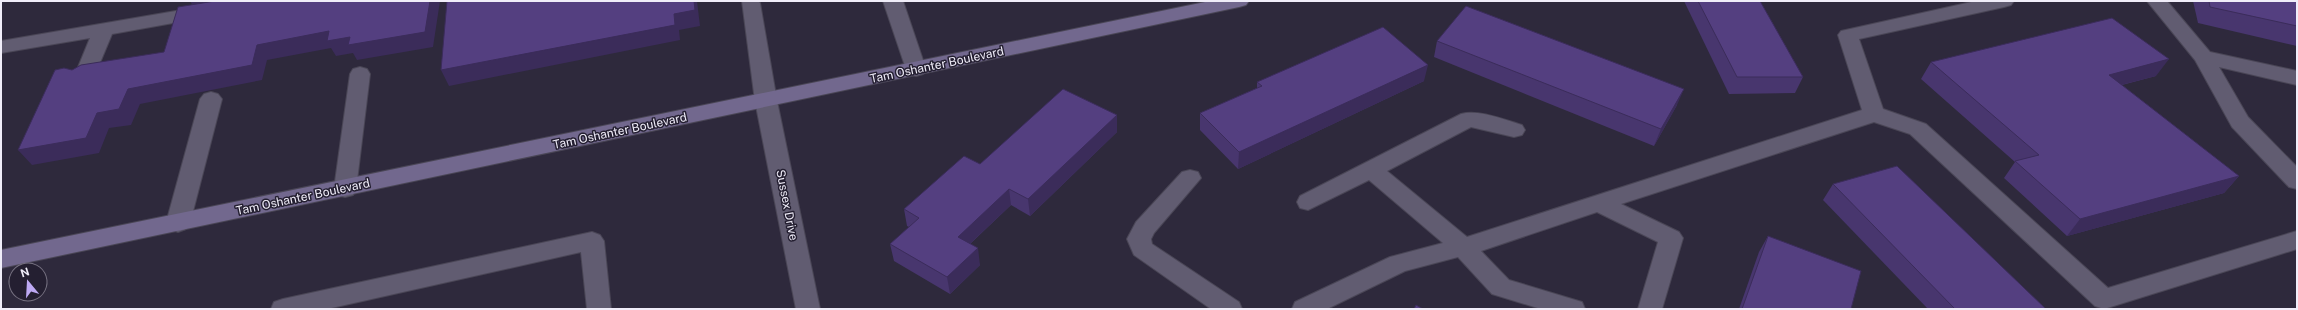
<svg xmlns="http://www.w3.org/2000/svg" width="2298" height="310" font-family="'Public Sans',sans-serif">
  <rect width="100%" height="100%" fill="#2e293c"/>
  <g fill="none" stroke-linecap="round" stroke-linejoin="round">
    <g stroke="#4a4656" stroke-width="2">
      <g id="lane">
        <path d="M742,1H758L760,3L777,101L773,106L766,108L759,106L755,101Z"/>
        <path d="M883,1H903L926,69L923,74L916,76L909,74L906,69Z"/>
        <path d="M1976,1H2014L2011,5L2004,7L1859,39L1883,109L1926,124L2108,288L2297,231V249L2104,309L2095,306L1910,134L1874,122L1621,204L1679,232L1683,238L1662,309H1638L1658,242L1597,212L1481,251L1509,280L1582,302L1585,309H1541L1492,294L1458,257L1405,271L1327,309H1292L1295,302L1390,257L1443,243L1369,180L1308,210L1300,208L1297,202L1300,196L1461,114C1479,109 1505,120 1522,125L1525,130L1522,135L1514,137L1471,127L1387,171L1467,237L1862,110L1838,35L1841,31Z"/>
        <path d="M2147,1H2167L2210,52L2297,71V85L2219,67L2248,117L2297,167V189L2289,187L2232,127L2195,60Z"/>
        <path d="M205,6L212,8L215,12L212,16L112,34L94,77L91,82L84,84L77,82L74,77L90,38L1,53V41Z"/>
        <path d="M360,67L367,69L370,74L356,189L353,195L345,197L337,195L334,189L350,74L353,69Z"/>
        <path d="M211,92L218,94L222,99L190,223L186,229L178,232L170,229L166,223L200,99L204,94Z"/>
        <path d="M1190,170L1198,172L1201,178L1154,233L1151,239L1152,244L1239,302L1242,309H1211L1134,255L1127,239L1136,222L1182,172Z"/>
        <path d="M592,232L600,235L604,241L611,309H587L581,252L327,309H271L274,302L283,299Z"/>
      </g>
    </g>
    <g stroke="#4a4656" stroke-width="2">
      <path id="street" d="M766,94L773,96L777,101L820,309H796L755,101L759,96Z"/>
    </g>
    <g stroke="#4a4656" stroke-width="2">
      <path id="secondary" d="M1210,1H1249L1246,5L1239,7L1,268V250Z"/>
    </g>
    <use href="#lane" fill="#615c71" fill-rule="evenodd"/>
    <use href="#street" fill="#615c71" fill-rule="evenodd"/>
    <use href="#secondary" fill="#72688e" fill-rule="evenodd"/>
  </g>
  <g fill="#48366e">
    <path d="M1684,1H1760L1803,77L1795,93L1729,94Z"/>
    <path d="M2193,1H2297V46L2198,23Z"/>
    <path d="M1437,41L1677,105L1654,146L1434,57Z"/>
    <path d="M1931,62L2156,76L2122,85L2239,176L2224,193L2067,236L2004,178L2015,162L1921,79Z"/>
    <path d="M1424,81L1238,169L1200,130V113L1257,88V82Z"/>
    <path d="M1117,115V132L1030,216L1011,205L970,244L980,265L950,294L894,261L890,244L909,227L907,226L904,209L980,164Z"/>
    <path d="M1833,184L2046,309H1928L1823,200Z"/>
    <path d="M1768,236L1851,309H1739L1759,252Z"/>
  </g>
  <g fill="#3b2c5a">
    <path d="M190,1H225L193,6Z"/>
    <path d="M430,1H440L433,47L357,60L353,53L336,56L331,48L267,60L262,80L140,104L131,125L109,128L99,153L32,165L18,150L97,113L128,89L257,45Z"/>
    <path d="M694,1H697L700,26L679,30L680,40L449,86L441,70L674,14Z"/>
    <path d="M2169,59L2156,76L2097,91L2109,75Z"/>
    <path d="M1428,65L1424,81L1238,169L1239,152Z"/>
    <path d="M1684,89L1677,105L1654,146L1661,129Z"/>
    <path d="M1117,115V132L1030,216L1028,199Z"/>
    <path d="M2239,176L2224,193L2067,236L2080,219Z"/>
    <path d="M1009,189L1011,205L960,253L958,237Z"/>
    <path d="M978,248L980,265L950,294L947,277Z"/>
  </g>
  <g fill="#543f80" stroke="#3b2c5a">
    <path d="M215,1H430L425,32L348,45L350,37L327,41L329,31L257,45L252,65L128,89L119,109L97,113L86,138L18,150L55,70L64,68L72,70L81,65L164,52L178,7Z"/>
    <path d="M447,1H694L695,10L674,14L675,25L441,70Z"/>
    <path d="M1698,1H1760L1803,77H1737Z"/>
    <path d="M2209,1H2297V26L2210,7Z"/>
    <path d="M1466,6L1684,89L1661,129L1437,41Z"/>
    <path d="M2112,18L2169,59L2109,75L2239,176L2080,219L2015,161L2039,155L1931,62Z"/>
    <path d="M1383,27L1428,65L1239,152L1200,113L1262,86L1257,82Z"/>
    <path d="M1063,89L1117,115L1028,199L1009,189L958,237L978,248L947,277L890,244L919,218L904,209L964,156L980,164Z"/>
    <path d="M1897,166L2046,309H1955L1833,184Z"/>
    <path d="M1768,236L1861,271L1851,309H1742Z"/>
    <path d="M1416,305L1423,309H1414Z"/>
  </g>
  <g text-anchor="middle" stroke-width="3" stroke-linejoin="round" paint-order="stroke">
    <g font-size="12" fill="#f0edf9" stroke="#241f31">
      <text transform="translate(937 65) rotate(-12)" y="4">Tam Oshanter Boulevard</text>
      <text transform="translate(620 131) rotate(-12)" y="4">Tam Oshanter Boulevard</text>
      <text transform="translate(303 197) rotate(-12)" y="4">Tam Oshanter Boulevard</text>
      <text transform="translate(787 205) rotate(79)" y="4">Sussex Drive</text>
    </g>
  </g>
  <rect width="2298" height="310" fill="none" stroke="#f0edf9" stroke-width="4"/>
  <g transform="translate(28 282) rotate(342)"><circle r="19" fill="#241f31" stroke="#767181"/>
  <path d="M0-3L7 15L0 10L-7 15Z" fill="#bea9f4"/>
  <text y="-6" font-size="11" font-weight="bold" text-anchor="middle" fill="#f0edf9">N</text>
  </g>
</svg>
